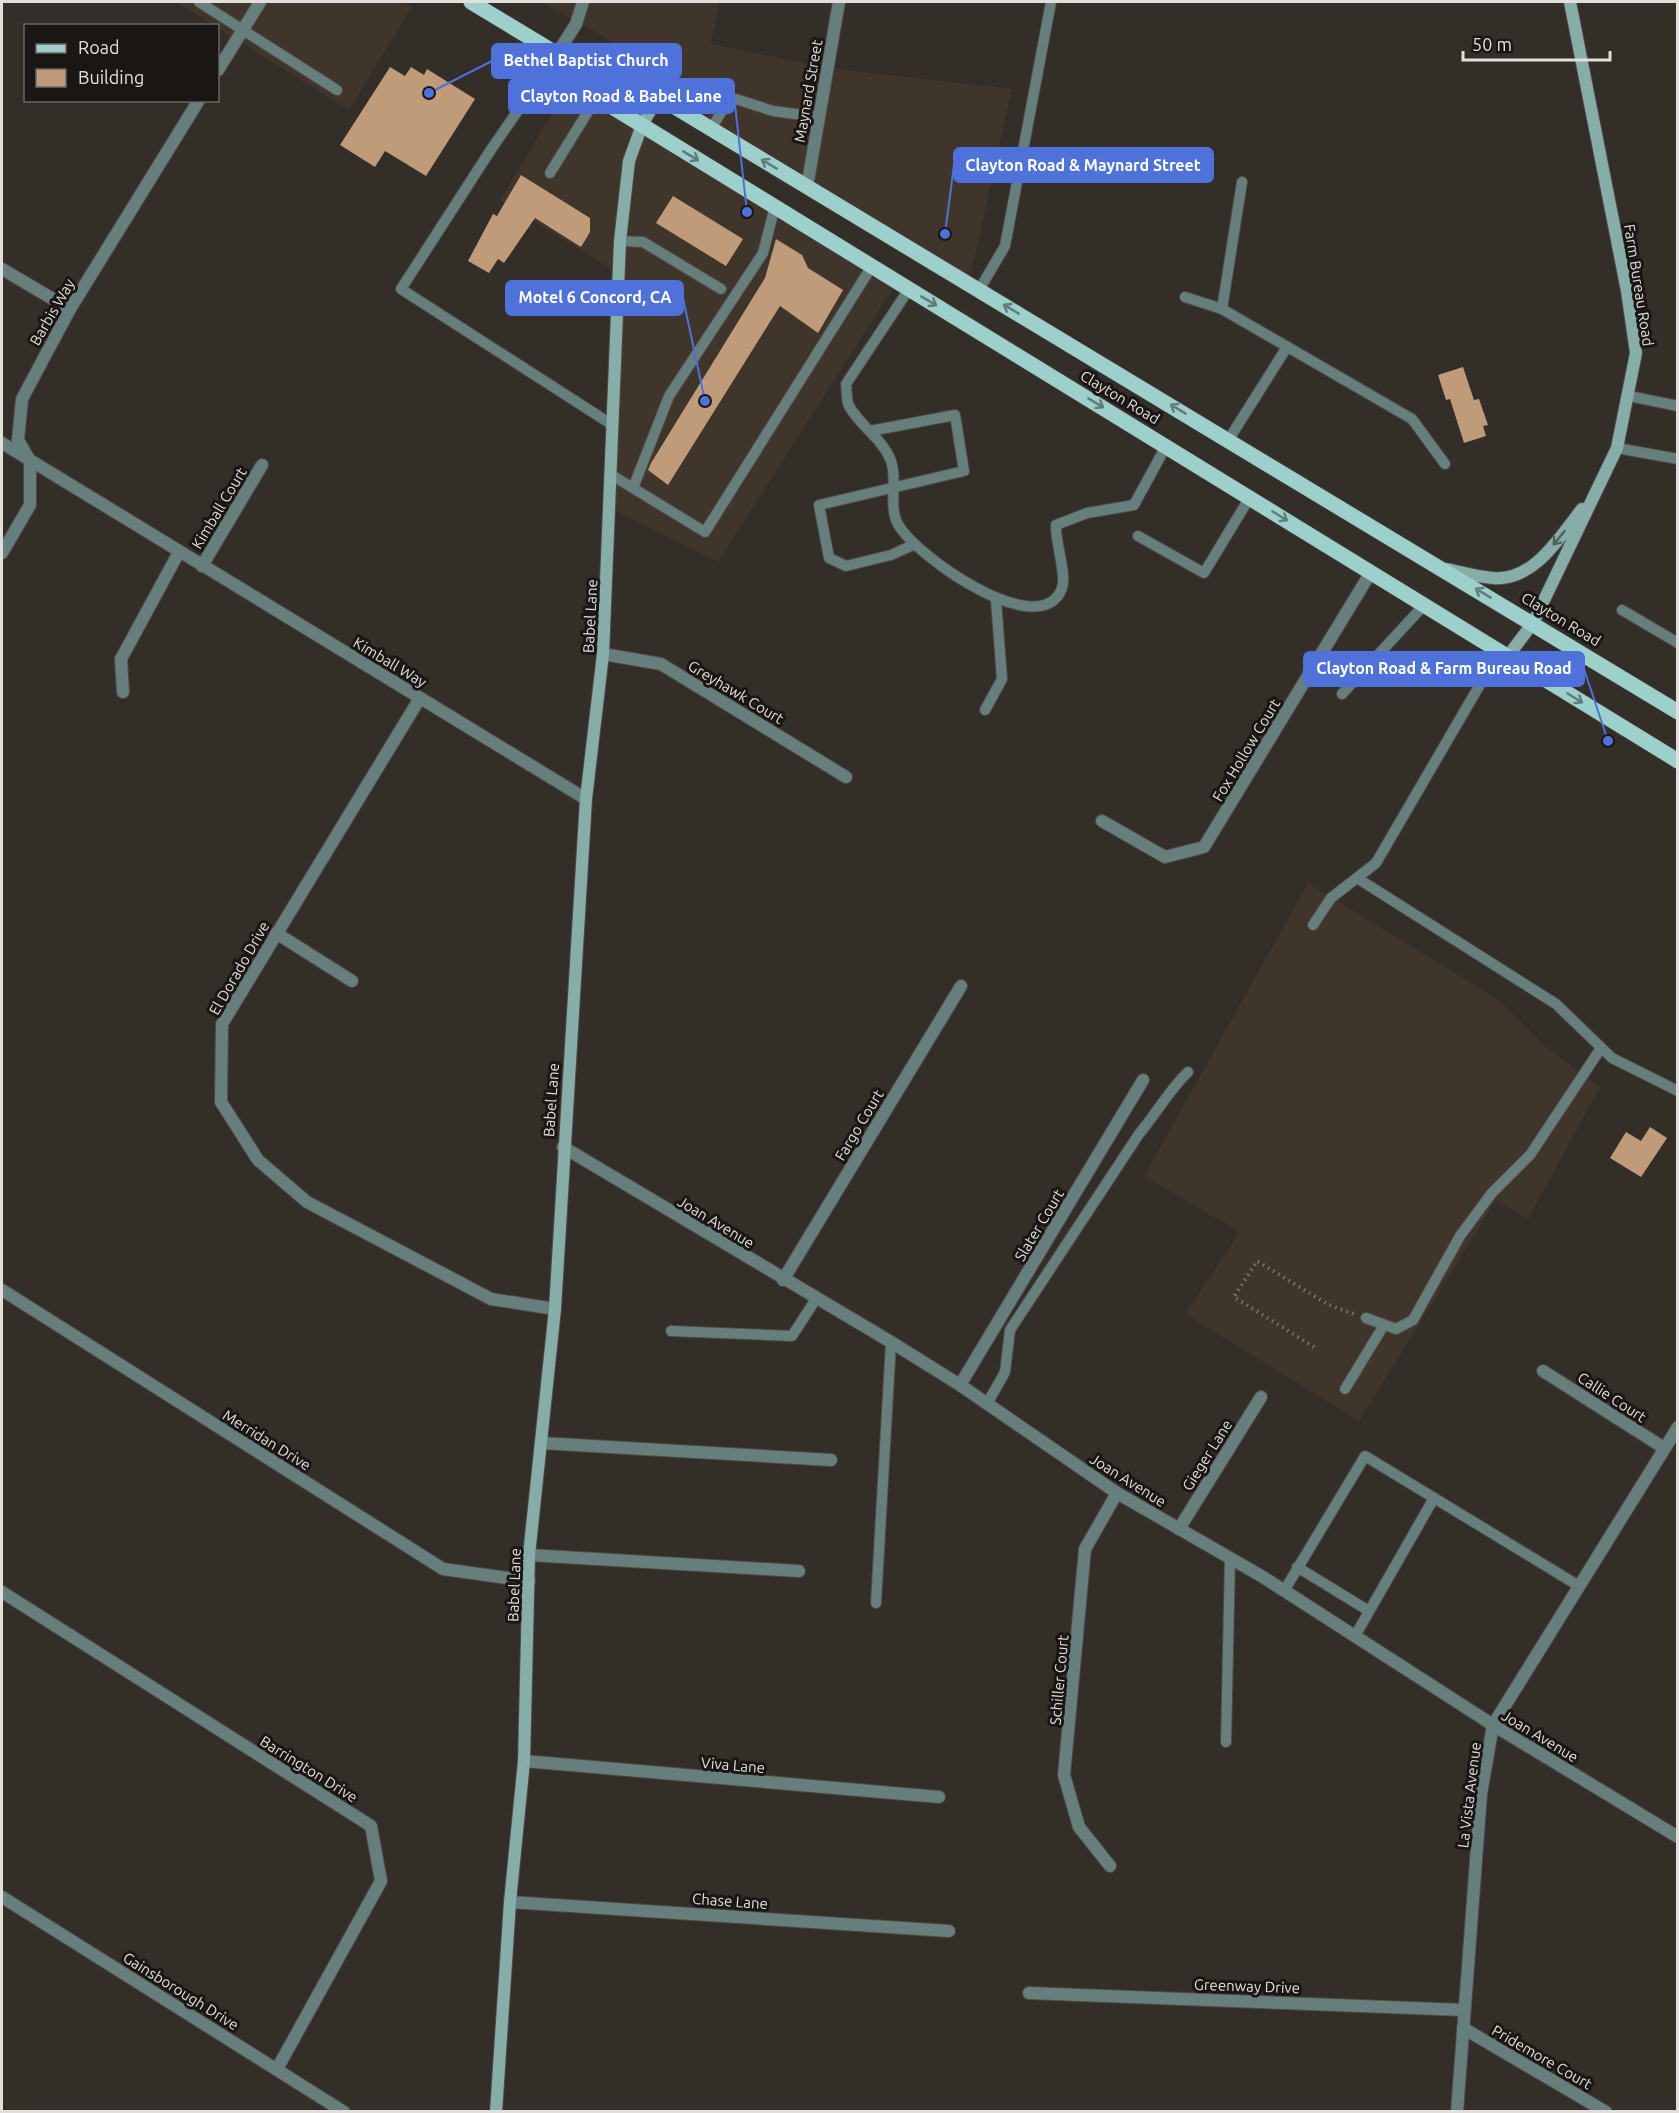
<svg xmlns="http://www.w3.org/2000/svg" width="1679" height="2113" font-family="Ubuntu,sans-serif">
<style>
.built{fill:#3f352b}
.building{fill:#bf9b79}
.lines{fill:none;stroke-linecap:round;stroke-linejoin:round}
.lane-casing{stroke:#4f4a45;stroke-width:12}
.street-casing{stroke:#4f4a45;stroke-width:14}
.secondary-casing{stroke:#4f4a45;stroke-width:14}
.primary-casing{stroke:#4f4a45;stroke-width:16}
.path{stroke:#7a7571;stroke-width:4;stroke-dasharray:1.5 4.5;stroke-linecap:butt}
.lane{stroke:#677f7c;stroke-width:10}
.street{stroke:#677f7c;stroke-width:12}
.secondary{stroke:#86ada8;stroke-width:12}
.primary{stroke:#9dd0ca;stroke-width:15}
.oneway{stroke:#627c78}
.oneway2{stroke:#50625e}
.labels{text-anchor:middle;dominant-baseline:central;stroke-width:6;stroke-linejoin:round;paint-order:stroke}
.street-label{font-size:15px;fill:#e2dedb;stroke:#191614}
.leader{fill:none;stroke:#4e72d9;stroke-width:2}
.callout-dot{fill:#4e72d9;stroke:#191614;stroke-width:2}
.callout{fill:#4e72d9;stroke:#4e72d9;stroke-width:2}
.callout-label{font-size:16px;text-anchor:middle;font-weight:bold;fill:#fff}
</style>
<rect width="100%" height="100%" fill="#332e28"/>
<!-- built -->
<g class="built">
<polygon points="176,2 402,2 412,7 349,110"/>
<polygon points="541,2 719,2 711,44 828,68 1012,89 969,284 658,97 608,39"/>
<polygon points="571,82 897,282 718,562 611,509 618,273 500,200"/>
<polygon points="1308,883 1496,998 1546,1047 1600,1087 1528,1219 1496,1200 1359,1421 1185,1314 1240,1232 1144,1176"/>
</g>
<!-- building -->
<g class="building">
<polygon points="390,67 405,76 411,67 424,75 427,69 475,99 426,176 385,151 375,167 340,145"/>
<polygon points="521,175 590,218 590,232 581,247 535,218 504,263 498,259 489,273 468,261 493,214 497,216"/>
<polygon points="673,196 743,239 726,266 656,223"/>
<polygon points="776,239 802,255 808,268 843,290 818,333 780,306 668,485 648,470 651,463 765,278"/>
<polygon points="1463,367 1474,400 1479,399 1488,425 1483,426 1486,436 1464,443 1450,399 1446,400 1438,375"/>
<polygon points="1650,1127 1667,1138 1641,1177 1610,1158 1626,1132 1641,1141"/>
</g>
<g class="lines">
<defs>
<g id="lane">
<polyline points="199,2 337,90"/>
<polyline points="557,54 492,148 401,289 611,424"/>
<polyline points="711,129 725,106 736,99 773,111 818,117"/>
<polyline points="550,173 597,97"/>
<polyline points="620,241 643,242 721,289"/>
<path d="M909 289 846 384C847 390 846 400 849 406 860 426 883 439 891 461 898 480 888 507 898 524 914 555 1041 645 1062 588 1067 575 1055 542 1056 525L1087 513 1134 505 1166 446"/>
<polyline points="979,290 1005,246 1051,2"/>
<polyline points="1185,297 1222,309 1412,419 1445,464"/>
<polyline points="1222,309 1242,182"/>
<polyline points="1629,396 1678,406"/>
<polyline points="870,431 955,415 964,471 819,505 829,558 846,566 891,555 913,545"/>
<polyline points="1229,439 1287,347"/>
<polyline points="1617,448 1678,459"/>
<polyline points="610,474 705,532 872,266"/>
<polyline points="633,488 669,396 763,253 775,206"/>
<polyline points="1138,536 1204,573 1250,497"/>
<polyline points="1622,610 1678,643"/>
<polyline points="1342,694 1425,604"/>
<polyline points="985,710 1002,679 996,600"/>
<polyline points="1357,878 1556,1004 1612,1058 1678,1091"/>
<polyline points="1313,925 1331,898 1376,863 1485,676 1508,656"/>
<polyline points="1366,1318 1396,1329 1413,1320 1460,1236 1491,1194 1530,1155 1601,1048"/>
<polyline points="671,1331 792,1336 816,1299"/>
<polyline points="1345,1389 1384,1325"/>
<path d="M987 1404 1005 1372 1010 1330 1139 1134C1157 1113 1168 1091 1188 1072"/>
<polyline points="1297,1567 1369,1611"/>
<polyline points="1284,1591 1365,1456 1579,1586"/>
<polyline points="876,1603 891,1342"/>
<polyline points="1355,1636 1434,1498"/>
<polyline points="1226,1742 1230,1558"/>
</g>
<g id="street">
<polyline points="557,54 576,24 583,2"/>
<polyline points="218,70 260,2"/>
<polyline points="807,187 839,2"/>
<polyline points="2,269 70,309"/>
<polyline points="2,443 586,799"/>
<polyline points="2,553 30,505 30,461 18,440 22,399 70,309 199,100"/>
<polyline points="202,566 262,465"/>
<polyline points="603,654 661,664 846,777"/>
<polyline points="123,692 121,659 179,552"/>
<polyline points="420,698 222,1024 221,1102 258,1160 307,1202 491,1299 555,1309"/>
<polyline points="1102,821 1165,857 1204,847 1371,572"/>
<polyline points="276,933 352,981"/>
<polyline points="563,1147 891,1342 960,1385 1117,1493 1263,1577 1493,1725 1678,1837"/>
<polyline points="783,1280 961,986"/>
<polyline points="2,1290 443,1569 529,1581"/>
<polyline points="1543,1371 1664,1448"/>
<polyline points="960,1385 1143,1080"/>
<polyline points="541,1443 831,1460"/>
<polyline points="1179,1529 1261,1397"/>
<polyline points="529,1555 799,1571"/>
<polyline points="2,1592 371,1826 381,1881 277,2069"/>
<polyline points="524,1761 939,1797"/>
<polyline points="1110,1866 1079,1827 1064,1775 1085,1549 1117,1493"/>
<polyline points="2,1897 344,2112"/>
<polyline points="510,1902 949,1931"/>
<polyline points="1029,1993 1464,2010"/>
<polyline points="1463,2028 1606,2112"/>
<polyline points="1457,2112 1481,1794 1493,1725 1678,1427"/>
</g>
<g id="secondary">
<path d="M1446 569C1461 572 1477 577 1493 578 1533 582 1560 537 1582 509"/>
<polyline points="1508,656 1533,623 1617,448 1636,353 1627,291 1570,2"/>
<polyline points="496,2112 510,1902 524,1761 529,1555 555,1309 586,799 603,654 620,241 629,161 642,125 658,97"/>
</g>
<g id="primary">
<polyline points="471,2 557,54 582,51 1678,712"/>
<polyline points="557,54 565,78 1678,761"/>
</g>
</defs>
<!-- lane casing -->
<use href="#lane" class="lane-casing"/>
<!-- street casing -->
<use href="#street" class="street-casing"/>
<!-- secondary casing -->
<use href="#secondary" class="secondary-casing"/>
<!-- primary casing -->
<use href="#primary" class="primary-casing"/>
<!-- path -->
<polyline class="path" points="1314,1347 1234,1297 1257,1261 1329,1305 1354,1314"/>
<!-- lane -->
<use href="#lane" class="lane"/>
<!-- street -->
<use href="#street" class="street"/>
<!-- secondary -->
<use href="#secondary" class="secondary"/>
<!-- primary -->
<use href="#primary" class="primary"/>
</g>
<!-- one-way arrows -->
<defs><path id="oneway-shaft" d="M-6 0H5M1.5-3L5.5 0L1.5 3" fill="none" stroke-width="1.6" stroke-linecap="round" stroke-linejoin="round" transform="scale(1.5)"/></defs>
<g class="oneway">
<use href="#oneway-shaft" transform="translate(691 156) rotate(31)"/>
<use href="#oneway-shaft" transform="translate(769 164) rotate(-149)"/>
<use href="#oneway-shaft" transform="translate(929 301) rotate(31)"/>
<use href="#oneway-shaft" transform="translate(1011 309) rotate(-149)"/>
<use href="#oneway-shaft" transform="translate(1096 403) rotate(31)"/>
<use href="#oneway-shaft" transform="translate(1178 409) rotate(-149)"/>
<use href="#oneway-shaft" transform="translate(1280 516) rotate(32)"/>
<use href="#oneway-shaft" transform="translate(1483 593) rotate(-149)"/>
<use href="#oneway-shaft" transform="translate(1575 698) rotate(32)"/>
</g>
<use class="oneway2" href="#oneway-shaft" transform="translate(1559 538) rotate(129)"/>
<g class="labels">
<!-- street labels -->
<g class="street-label">
<text transform="translate(808 91) rotate(-80)">Maynard Street</text>
<text transform="translate(1639 285) rotate(81)">Farm Bureau Road</text>
<text transform="translate(52 312) rotate(-60)">Barbis Way</text>
<text transform="translate(1120 397) rotate(31)">Clayton Road</text>
<text transform="translate(219 508) rotate(-59)">Kimball Court</text>
<text transform="translate(590 616) rotate(-87)">Babel Lane</text>
<text transform="translate(1561 619) rotate(31)">Clayton Road</text>
<text transform="translate(390 662) rotate(31)">Kimball Way</text>
<text transform="translate(736 692) rotate(31)">Greyhawk Court</text>
<text transform="translate(1246 750) rotate(-59)">Fox Hollow Court</text>
<text transform="translate(239 968) rotate(-60)">El Dorado Drive</text>
<text transform="translate(551 1100) rotate(-86)">Babel Lane</text>
<text transform="translate(859 1125) rotate(-59)">Fargo Court</text>
<text transform="translate(716 1222) rotate(31)">Joan Avenue</text>
<text transform="translate(1039 1225) rotate(-59)">Slater Court</text>
<text transform="translate(1612 1397) rotate(33)">Callie Court</text>
<text transform="translate(267 1440) rotate(32)">Merridan Drive</text>
<text transform="translate(1207 1455) rotate(-58)">Gieger Lane</text>
<text transform="translate(1128 1480) rotate(32)">Joan Avenue</text>
<text transform="translate(514 1585) rotate(-88)">Babel Lane</text>
<text transform="translate(1059 1680) rotate(-85)">Schiller Court</text>
<text transform="translate(1540 1736) rotate(31)">Joan Avenue</text>
<text transform="translate(733 1765) rotate(5)">Viva Lane</text>
<text transform="translate(309 1769) rotate(32)">Barrington Drive</text>
<text transform="translate(1469 1795) rotate(-83)">La Vista Avenue</text>
<text transform="translate(730 1901) rotate(4)">Chase Lane</text>
<text transform="translate(1247 1986) rotate(2)">Greenway Drive</text>
<text transform="translate(181 1991) rotate(32)">Gainsborough Drive</text>
<text transform="translate(1542 2057) rotate(30)">Pridemore Court</text>
</g>
</g>
<!-- callouts -->
<path class="leader" d="M429 93L492 61M747 212L734 96M945 234L954 165M705 401L683 298M1608 741L1584 669"/>
<g class="callout-dot">
<circle cx="429" cy="93" r="6"/>
<circle cx="747" cy="212" r="6"/>
<circle cx="945" cy="234" r="6"/>
<circle cx="705" cy="401" r="6"/>
<circle cx="1608" cy="741" r="6"/>
</g>
<g class="callout">
<rect x="492" y="44" width="189" height="34" rx="6"/>
<rect x="509" y="79" width="225" height="34" rx="6"/>
<rect x="954" y="148" width="259" height="34" rx="6"/>
<rect x="506" y="281" width="177" height="34" rx="6"/>
<rect x="1304" y="652" width="280" height="34" rx="6"/>
</g>
<g class="callout-label">
<text x="586" y="66">Bethel Baptist Church</text>
<text x="621" y="102">Clayton Road &amp; Babel Lane</text>
<text x="1083" y="171">Clayton Road &amp; Maynard Street</text>
<text x="595" y="303">Motel 6 Concord, CA</text>
<text x="1444" y="674">Clayton Road &amp; Farm Bureau Road</text>
</g>
<!-- border -->
<rect width="1679" height="2113" fill="none" stroke="#e2dedb" stroke-width="6"/>
<!-- legend -->
<rect x="24" y="24" width="195" height="78" fill="#191614" stroke="#696664" stroke-width="1.5"/>
<rect x="36" y="44" width="30" height="9" fill="#9dd0ca" stroke="#696664" stroke-width="1.5"/>
<text x="78" y="54" font-size="18" fill="#e2dedb">Road</text>
<rect x="36" y="69" width="30" height="18" fill="#bf9b79" stroke="#696664" stroke-width="1.5"/>
<text x="78" y="84" font-size="18" fill="#e2dedb">Building</text>
<!-- scale -->
<path d="M1463 51v9h147v-9" fill="none" stroke="#e2dedb" stroke-width="3"/>
<text x="1472" y="51" font-size="18" fill="#e2dedb" stroke="#191614" stroke-width="4.5" paint-order="stroke">50 m</text>
</svg>
